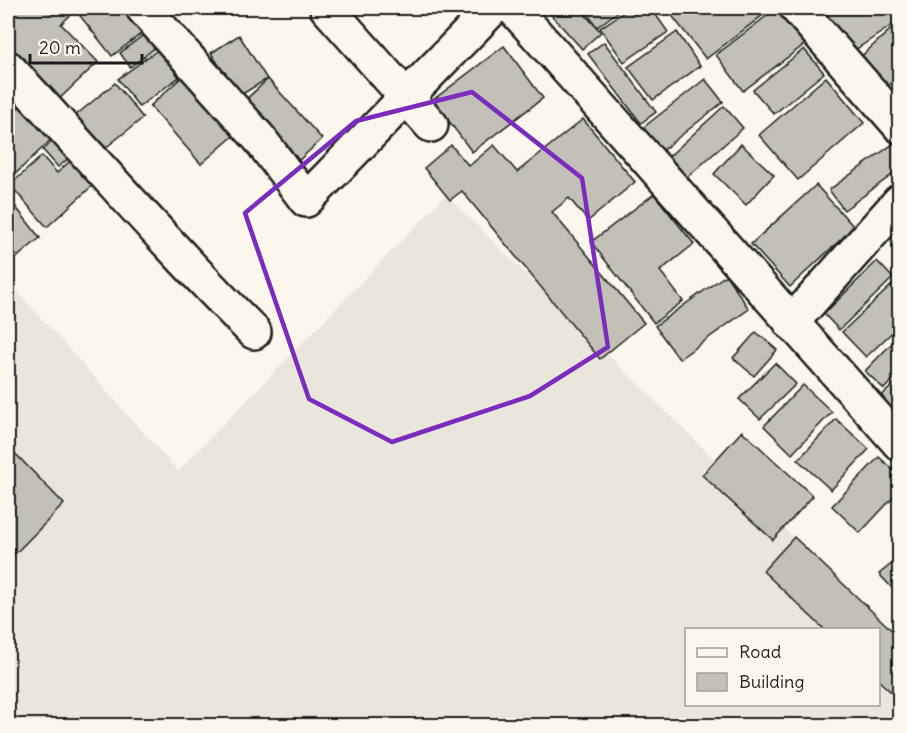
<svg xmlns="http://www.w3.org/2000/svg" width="907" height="733" font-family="Delius,sans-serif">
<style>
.built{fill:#eae6dc;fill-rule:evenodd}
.building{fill:#c3c0b8;stroke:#1c1c1c;stroke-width:1.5}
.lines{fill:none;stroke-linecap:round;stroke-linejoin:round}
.minor-casing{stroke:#1c1c1c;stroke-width:38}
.minor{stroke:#fbf7ec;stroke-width:33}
.marked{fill:none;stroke:#7b2cbf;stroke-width:4.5;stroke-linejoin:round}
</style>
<rect width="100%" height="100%" fill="#fbf7ec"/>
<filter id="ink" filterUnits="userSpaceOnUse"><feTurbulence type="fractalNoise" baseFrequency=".0167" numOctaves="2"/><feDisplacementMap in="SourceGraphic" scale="12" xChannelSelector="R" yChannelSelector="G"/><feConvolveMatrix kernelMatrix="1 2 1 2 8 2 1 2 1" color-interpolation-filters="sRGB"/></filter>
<g filter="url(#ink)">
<!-- built -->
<path class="built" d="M446 195 899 641V725H8V281L178 471ZM686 630H878V704H686Z"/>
<!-- building -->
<g class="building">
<polygon points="8,8 78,8 61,24 98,62 55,103 8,53"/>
<polygon points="83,8 122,8 142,33 112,56 77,12"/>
<polygon points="545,8 579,8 601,32 582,49"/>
<polygon points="583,8 623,8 597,27"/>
<polygon points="630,8 651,8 668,32 624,62 600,28"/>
<polygon points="666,8 772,8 706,59"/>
<polygon points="777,8 805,44 743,91 716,55"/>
<polygon points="836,8 897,8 900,20 849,54 824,16"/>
<polygon points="900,21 900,76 883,90 856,61"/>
<polygon points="677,32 700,66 653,100 628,67"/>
<polygon points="146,33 156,47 130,67 120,53"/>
<polygon points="239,35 267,79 239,96 211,53"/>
<polygon points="604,42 656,112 641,123 588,54"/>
<polygon points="504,46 543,98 472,152 433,100"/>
<polygon points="159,49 179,77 139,107 118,79"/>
<polygon points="804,49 824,73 774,114 753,90"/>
<polygon points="185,74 237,133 201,164 150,106"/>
<polygon points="826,77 864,123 798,180 759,135"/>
<polygon points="268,79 322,139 296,163 242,103"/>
<polygon points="705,79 723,102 659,153 640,130"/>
<polygon points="115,83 143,118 104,149 76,115"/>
<polygon points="28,98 59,132 8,181 8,118"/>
<polygon points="724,106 743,128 684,180 665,160"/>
<polygon points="583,119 635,182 588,221 569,198 552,212 644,323 600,359 462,191 450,200 424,168 451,145 469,166 494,145 517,172"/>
<polygon points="900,139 900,169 844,210 829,190"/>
<polygon points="53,141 68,159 58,167 43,150"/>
<polygon points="741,144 774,175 746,205 714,174"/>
<polygon points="42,156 57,173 70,161 92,186 47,227 10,185"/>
<polygon points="816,185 854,227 790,287 751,244"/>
<polygon points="654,194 694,244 660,271 683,301 654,323 591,242"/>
<polygon points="8,197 40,238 8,265"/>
<polygon points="877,261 893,278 839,330 824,314"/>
<polygon points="726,275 749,309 679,359 655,326"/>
<polygon points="895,282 900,287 900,325 866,357 842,332"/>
<polygon points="756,332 777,350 754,376 733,358"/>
<polygon points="900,335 900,373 884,389 865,371"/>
<polygon points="775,363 796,384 760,419 739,399"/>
<polygon points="900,379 900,413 897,416 880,397"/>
<polygon points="803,385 832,412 792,454 764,426"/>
<polygon points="836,419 869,449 831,490 798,460"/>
<polygon points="742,431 813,496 773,540 702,475"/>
<polygon points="8,446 64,504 8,561"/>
<polygon points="879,457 900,476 900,490 860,533 832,506"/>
<polygon points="794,537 900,638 900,700 878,680 878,630 825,630 763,571"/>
<polygon points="900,557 900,587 895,591 879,574"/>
</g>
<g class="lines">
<defs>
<g id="minor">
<polyline points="143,8 259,138 306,200 493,8"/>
<polyline points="327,8 431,125"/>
<polyline points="513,8 900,444"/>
<polyline points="797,8 900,126"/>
<path d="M8 68C90 155 168 247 254 332"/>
<polyline points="791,323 900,201"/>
</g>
</defs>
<!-- minor casing -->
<use href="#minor" class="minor-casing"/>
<!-- minor -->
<use href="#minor" class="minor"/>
</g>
</g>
<!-- marked area -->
<path class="marked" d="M472 92 582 178 608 347 530 396 392 442 309 399 245 213 356 121Z"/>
<!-- margin -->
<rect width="907" height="733" fill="none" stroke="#fbf7ec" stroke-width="30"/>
<rect x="15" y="15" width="877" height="703" fill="none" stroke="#1c1c1c" stroke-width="2" filter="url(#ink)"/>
<!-- legend -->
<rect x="685" y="628" width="195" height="78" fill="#fbf7ec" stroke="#a29f99" stroke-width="1.5"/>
<rect x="697" y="648" width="30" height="9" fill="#fbf7ec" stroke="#a29f99" stroke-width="1.5"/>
<text x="739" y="658" font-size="18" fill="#1c1c1c">Road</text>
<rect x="697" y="673" width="30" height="18" fill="#c3c0b8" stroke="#a29f99" stroke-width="1.5"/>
<text x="739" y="688" font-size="18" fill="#1c1c1c">Building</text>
<!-- scale -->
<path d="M30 54v9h112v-9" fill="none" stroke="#1c1c1c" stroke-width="3"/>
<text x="39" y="54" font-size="18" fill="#1c1c1c" stroke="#fbf7ec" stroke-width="4.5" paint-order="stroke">20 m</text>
</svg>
